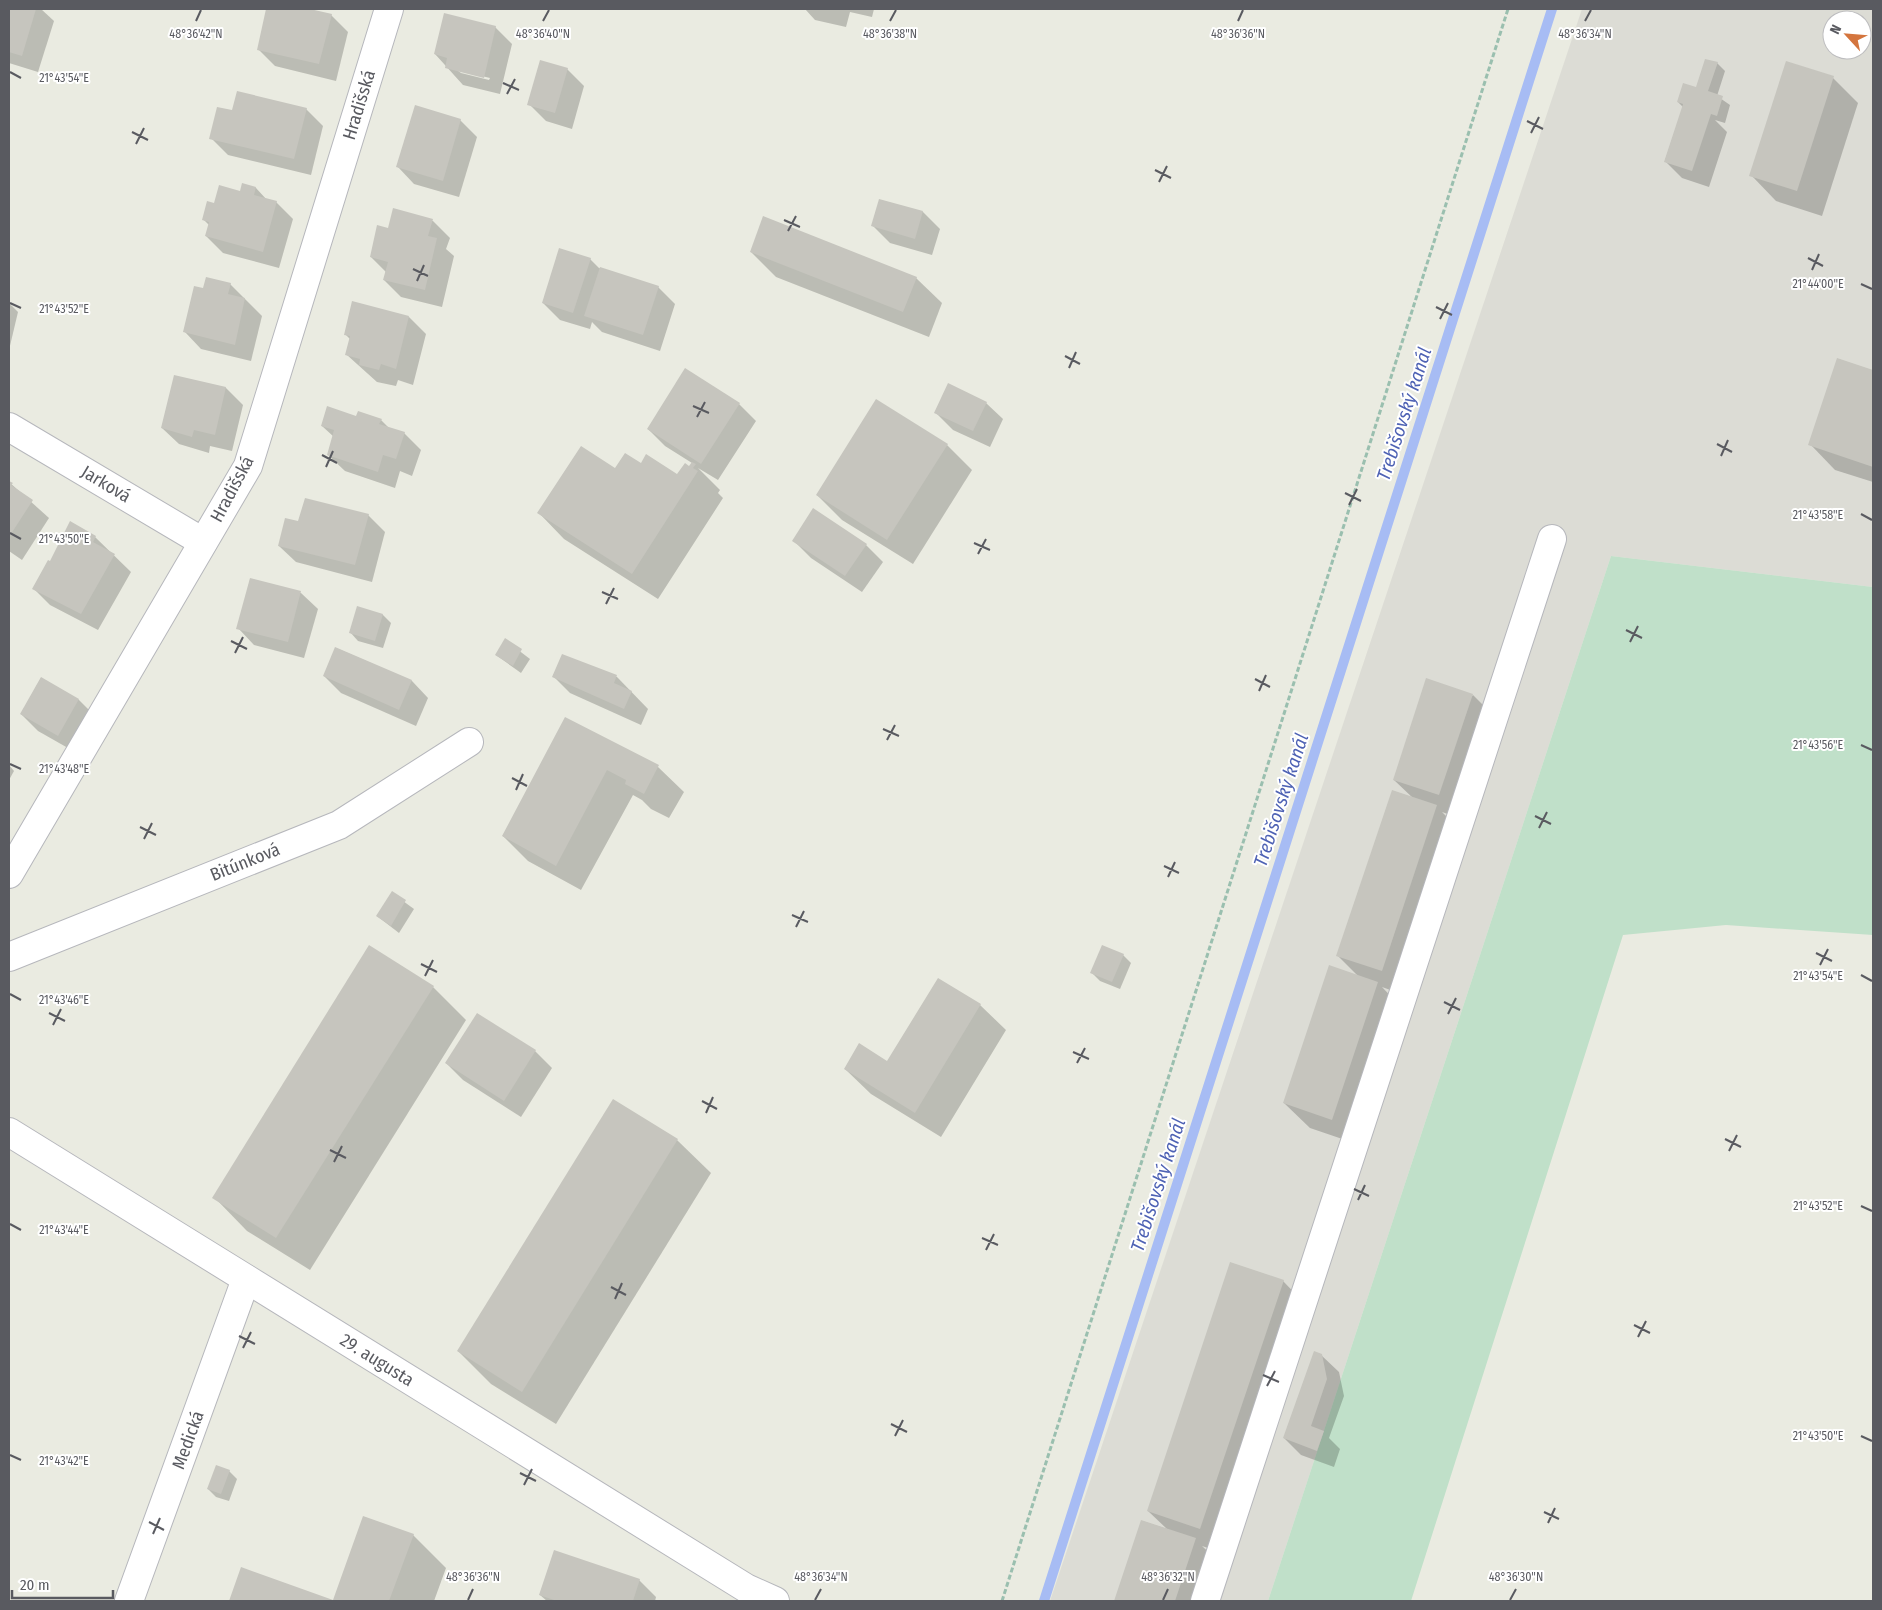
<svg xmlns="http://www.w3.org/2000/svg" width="1882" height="1610" font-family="'Fira Sans Condensed',sans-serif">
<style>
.industrial{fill:#dcdcd5;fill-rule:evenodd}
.green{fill:#c0e0c9}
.shadow{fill:#0003;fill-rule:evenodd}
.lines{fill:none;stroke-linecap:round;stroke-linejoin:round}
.stream{stroke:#a7bcf4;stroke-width:10}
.building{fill:#c6c5be}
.minor-casing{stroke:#b6b7bc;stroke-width:30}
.path{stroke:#9abfaf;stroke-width:3;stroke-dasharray:5 2.5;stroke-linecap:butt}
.minor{stroke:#fff;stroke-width:28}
.ticks{fill:none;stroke:#595a60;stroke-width:2}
.labels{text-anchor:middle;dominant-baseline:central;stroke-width:4;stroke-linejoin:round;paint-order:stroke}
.street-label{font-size:18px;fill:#595a60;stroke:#fff}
.water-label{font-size:19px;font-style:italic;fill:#4e62b4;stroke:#fff}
.ticks-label{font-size:12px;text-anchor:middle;fill:#595a60;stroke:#fff;stroke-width:4;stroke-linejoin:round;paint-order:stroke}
</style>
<rect width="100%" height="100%" fill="#eaebe1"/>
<!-- industrial -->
<path class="industrial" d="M1582 9H1873V587L1611 556 1268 1601H1050ZM1832 20H1862V50H1832Z"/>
<!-- green -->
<polygon class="green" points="1611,556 1873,587 1873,935 1726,925 1623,935 1411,1601 1268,1601"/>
<!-- shadow -->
<g class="shadow">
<polygon points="9,9 41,9 54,21 38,72 9,63"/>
<polygon points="268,9 305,9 331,15 348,32 336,81 275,66 258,49"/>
<polygon points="805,9 874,9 872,17 850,12 846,27 815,20"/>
<path d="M495 27 512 44 500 94 463 85 435 54ZM457 70 490 78 489 80 461 73Z"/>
<polygon points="1717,63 1725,71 1717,96 1730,105 1725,123 1715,120 1727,132 1709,187 1682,178 1665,161 1683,107 1678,102 1697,89"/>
<polygon points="567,69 584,86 572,129 546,121 529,104"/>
<polygon points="1833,78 1858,103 1822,216 1776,201 1751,175"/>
<polygon points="306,109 323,126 311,175 228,155 211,138"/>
<polygon points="460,120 477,137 459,197 414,184 398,167"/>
<polygon points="243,185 256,188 267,200 276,202 293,219 279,268 223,253 206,236 210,226 203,219 241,193"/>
<polygon points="880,200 923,212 940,229 932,255 890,243 873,226"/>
<polygon points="394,210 433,221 450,238 446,249 454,256 442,307 401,297 384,280 386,272 371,257 389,229"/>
<polygon points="751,252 916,278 942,303 929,337 776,277"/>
<polygon points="590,259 599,268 658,287 675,304 660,351 602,332 592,322 590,329 560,320 543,303"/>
<polygon points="230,284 262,316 251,361 201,349 185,332 204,290"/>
<polygon points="9,303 18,312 9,350"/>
<polygon points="409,317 426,334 413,385 398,380 396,386 377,382 347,355 351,340 345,334"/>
<polygon points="1838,359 1873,371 1873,482 1835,470 1810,444"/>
<polygon points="175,376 226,388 243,405 232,451 210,446 209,453 179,444 162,428"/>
<polygon points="986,403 1003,419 990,447 953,430 936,413"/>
<polygon points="739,404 756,421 718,480 698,468 720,490 718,493 723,498 658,599 564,539 539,513 616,470 641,465 678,476 690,468 692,463 665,446 648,429"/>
<polygon points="357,417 381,420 389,428 404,433 421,450 412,476 400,471 395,488 345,471 328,455 334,437 322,426"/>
<polygon points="947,445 972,470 913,564 842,520 817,495"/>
<polygon points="9,482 49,518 22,560 9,551"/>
<polygon points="368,515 385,532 372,582 296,562 279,546 299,523"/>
<polygon points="71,523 95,537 131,572 98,630 50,605 33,588 50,563"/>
<polygon points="794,541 866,545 883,562 862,592 811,558"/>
<polygon points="250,580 301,593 318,609 304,658 254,645 238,628"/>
<polygon points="358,608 383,615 391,623 383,648 358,641 350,632"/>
<polygon points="505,640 530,659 521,673 496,655"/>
<polygon points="336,648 412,681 428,698 416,726 341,693 324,676"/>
<polygon points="563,656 617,677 648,709 641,725 570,693 553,676"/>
<polygon points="41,678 79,700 96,717 75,752 38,731 21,714"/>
<polygon points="1473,695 1498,720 1465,820 1442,812 1462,832 1407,996 1382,987 1402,1008 1357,1144 1310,1128 1284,1103 1358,976 1338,956 1414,799 1394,780"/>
<polygon points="566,719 658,767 684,792 669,818 651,809 642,800 633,795 581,890 528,861 503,836"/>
<polygon points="9,765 14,771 9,780"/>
<polygon points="392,893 414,909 399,933 377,916"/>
<polygon points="1123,955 1131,963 1120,989 1100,981 1092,973"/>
<polygon points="939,980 980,1005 1006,1030 941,1137 871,1094 845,1069 888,1062"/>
<polygon points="433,987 466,1020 310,1270 247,1231 214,1197"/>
<polygon points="535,1051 552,1068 521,1117 463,1080 446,1063"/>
<polygon points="614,1101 677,1140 711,1173 556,1424 491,1384 458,1351"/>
<polygon points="1283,1281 1308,1307 1226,1554 1202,1546 1221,1564 1209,1601 1115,1601 1142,1521 1167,1529 1148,1511"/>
<polygon points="1321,1355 1339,1372 1344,1396 1329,1438 1340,1449 1334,1467 1301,1455 1284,1438"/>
<polygon points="229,1471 237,1479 229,1501 216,1497 208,1489"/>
<polygon points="364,1517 413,1535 446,1568 434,1601 334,1601"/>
<polygon points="242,1569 332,1601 230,1601"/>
<polygon points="639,1580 656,1597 655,1601 547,1601 540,1595"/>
</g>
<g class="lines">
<!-- stream -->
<polyline class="stream" points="1044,1601 1552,9"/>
</g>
<!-- building -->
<g class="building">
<polygon points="9,9 36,9 22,56 9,52"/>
<polygon points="266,9 310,9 332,14 319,64 257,50"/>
<polygon points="444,13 496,26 484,78 445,68 447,58 434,54"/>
<polygon points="1705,59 1718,62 1708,91 1723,96 1717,116 1711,114 1692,171 1664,162 1683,104 1677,102 1683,83 1696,87"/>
<polygon points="540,60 568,68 555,113 527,105"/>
<polygon points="1786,61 1834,76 1797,191 1749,176"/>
<polygon points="237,91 307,108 294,159 209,139 217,107 232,110"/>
<polygon points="415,105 461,119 443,181 396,167"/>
<polygon points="242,183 256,187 254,195 277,201 263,252 205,236 209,222 202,220 207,201 214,203 219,185 240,191"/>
<polygon points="879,199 923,211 915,239 871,226"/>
<polygon points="393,208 433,219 428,236 437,238 425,290 383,280 388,262 370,257 377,225 388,228"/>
<polygon points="763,216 917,277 903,312 750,252"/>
<polygon points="559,248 591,258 573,313 542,303"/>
<polygon points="600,267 659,286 643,335 584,316"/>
<polygon points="206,277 231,283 228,294 245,298 235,345 183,332 194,286 203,288"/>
<polygon points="352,301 409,316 396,369 381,364 379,370 359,365 360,359 345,355 350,336 344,335"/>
<polygon points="1837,358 1873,370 1873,467 1808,445"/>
<polygon points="685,368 740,403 701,464 647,429"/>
<polygon points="174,375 226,387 215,435 194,430 192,437 161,428"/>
<polygon points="948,383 987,402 973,431 934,413"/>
<polygon points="876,399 948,444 887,540 816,495"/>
<polygon points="327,406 356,416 358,411 382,419 379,424 405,432 396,459 383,455 378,472 327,455 334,430 321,426"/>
<polygon points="581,446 615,468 625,453 641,463 646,454 677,474 685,463 689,466 692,462 696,464 693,468 698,471 632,574 537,513"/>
<polygon points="9,481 13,483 11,485 33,500 9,537"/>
<polygon points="305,498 369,514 355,565 278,546 285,518 298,521"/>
<polygon points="813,508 867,544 845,576 792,541"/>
<polygon points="70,521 96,536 93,542 115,554 81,614 32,589 48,560 50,561"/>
<polygon points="250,578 301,591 288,642 236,629"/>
<polygon points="357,606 383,614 375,641 349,633"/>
<polygon points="505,638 522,649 513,666 495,655"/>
<polygon points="335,647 412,680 399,710 323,676"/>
<polygon points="562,654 617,675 614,683 632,691 624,709 552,677"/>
<polygon points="41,677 79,699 58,736 20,714"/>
<polygon points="1426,678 1473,694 1439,795 1393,780"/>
<polygon points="565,717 659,765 644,794 625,784 626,780 607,770 556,866 502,836"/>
<polygon points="1392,790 1437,805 1382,971 1336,956"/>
<polygon points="392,891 406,900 391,926 376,916"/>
<polygon points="369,945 434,986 276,1238 212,1198"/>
<polygon points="1102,945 1124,954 1112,982 1090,973"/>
<polygon points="1329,965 1378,982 1332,1120 1283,1103"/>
<polygon points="938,978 981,1004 915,1113 844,1069 859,1043 887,1061"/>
<polygon points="477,1013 536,1050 504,1101 445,1063"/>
<polygon points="613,1099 678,1139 522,1392 457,1351"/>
<polygon points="1230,1262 1284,1280 1200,1529 1147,1511"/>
<polygon points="1314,1351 1322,1354 1327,1379 1311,1426 1324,1431 1317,1451 1283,1438"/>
<polygon points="216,1465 230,1470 221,1494 207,1489"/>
<polygon points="363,1516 414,1534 389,1601 229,1601 241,1567 333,1600"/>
<polygon points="1141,1520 1196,1538 1175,1601 1114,1601"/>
<polygon points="554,1550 640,1579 633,1601 557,1601 539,1595"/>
</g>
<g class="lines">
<defs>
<g id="minor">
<polyline points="9,427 203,542"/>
<polyline points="9,874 248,466 389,9"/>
<polyline points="9,957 339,825 469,742"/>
<polyline points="9,1132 746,1588 775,1601"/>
<polyline points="129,1601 246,1279"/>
<polyline points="1205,1601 1552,539"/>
</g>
</defs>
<!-- minor casing -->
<use href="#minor" class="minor-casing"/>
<!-- path -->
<polyline class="path" points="1002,1601 1508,9"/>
<!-- minor -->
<use href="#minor" class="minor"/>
</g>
<!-- ticks -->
<path class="ticks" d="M196 21 201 10M543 21 549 10M890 21 896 10M1238 21 1243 10M1585 21 1591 10M10 72 21 78M503 83 519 90M507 94 515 79M1527 121 1543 129M132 132 148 140M1531 133 1539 117M136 144 144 128M1155 170 1171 178M1159 182 1167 166M784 220 800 227M788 231 796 216M1808 258 1823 266M413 269 428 276M1812 270 1819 254M417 281 424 265M1861 284 1872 289M10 303 21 308M1436 307 1452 315M1440 319 1448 303M1065 356 1080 364M1069 368 1076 352M693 406 709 413M697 417 705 402M1717 444 1732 452M322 455 337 463M1721 456 1728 440M326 467 333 451M1345 493 1361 501M1349 505 1357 489M1861 514 1872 520M10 533 21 539M974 543 990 550M978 554 986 539M602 592 618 599M606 604 614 588M1626 630 1642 638M231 641 247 649M1630 642 1638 626M235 653 243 637M1255 679 1270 687M1259 691 1266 675M883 729 899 736M887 740 895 725M1861 745 1872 750M10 764 21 769M512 778 527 786M516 790 523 774M1535 816 1551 824M140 827 156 835M1539 828 1547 812M144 839 152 823M1164 866 1179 873M1168 877 1175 862M792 915 808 922M796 927 804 911M1816 953 1832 961M421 964 437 972M1820 965 1828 949M1861 975 1872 981M425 976 433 960M10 994 21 1000M1444 1002 1460 1010M49 1013 65 1021M1448 1014 1456 998M53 1025 61 1009M1073 1052 1089 1059M1077 1063 1085 1048M702 1101 717 1109M706 1113 713 1097M1725 1139 1741 1147M330 1150 346 1158M1729 1151 1737 1135M334 1162 342 1146M1354 1189 1369 1196M1358 1200 1365 1185M1861 1206 1872 1211M10 1224 21 1230M982 1238 998 1245M986 1250 994 1234M611 1287 626 1295M615 1299 622 1283M1634 1325 1650 1333M239 1336 255 1344M1638 1337 1646 1321M243 1348 251 1332M1263 1375 1279 1382M1267 1386 1275 1371M891 1424 907 1432M895 1436 903 1420M1861 1436 1872 1441M10 1455 21 1460M520 1473 536 1481M524 1485 532 1469M1544 1512 1559 1519M149 1522 164 1530M1548 1523 1555 1508M153 1534 160 1518M468 1600 473 1589M815 1600 821 1589M1163 1600 1168 1589M1510 1600 1516 1589"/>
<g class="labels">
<!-- street labels -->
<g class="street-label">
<text transform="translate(359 105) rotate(-73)">Hradišská</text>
<text transform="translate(106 484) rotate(31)">Jarková</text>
<text transform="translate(232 489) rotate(-62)">Hradišská</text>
<text transform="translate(245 862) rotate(-22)">Bitúnková</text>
<text transform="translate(377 1360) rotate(32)">29. augusta</text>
<text transform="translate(188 1440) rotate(-70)">Medická</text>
</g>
<!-- water labels -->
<g class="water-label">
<text transform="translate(1404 414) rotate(-72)">Trebišovský kanál</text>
<text transform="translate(1281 800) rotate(-72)">Trebišovský kanál</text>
<text transform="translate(1158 1185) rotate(-72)">Trebišovský kanál</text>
</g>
</g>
<g class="ticks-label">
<text x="196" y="38">48°36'42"N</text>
<text x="543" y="38">48°36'40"N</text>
<text x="890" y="38">48°36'38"N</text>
<text x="1238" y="38">48°36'36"N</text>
<text x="1585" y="38">48°36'34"N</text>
<text x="64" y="82">21°43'54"E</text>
<text x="1818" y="288">21°44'00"E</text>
<text x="64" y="313">21°43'52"E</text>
<text x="1818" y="519">21°43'58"E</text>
<text x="64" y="543">21°43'50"E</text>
<text x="1818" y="749">21°43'56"E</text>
<text x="64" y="773">21°43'48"E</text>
<text x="1818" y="980">21°43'54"E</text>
<text x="64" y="1004">21°43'46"E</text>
<text x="1818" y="1210">21°43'52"E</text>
<text x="64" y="1234">21°43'44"E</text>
<text x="1818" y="1440">21°43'50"E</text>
<text x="64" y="1465">21°43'42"E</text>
<text x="473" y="1581">48°36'36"N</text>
<text x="821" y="1581">48°36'34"N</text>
<text x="1168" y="1581">48°36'32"N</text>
<text x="1516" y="1581">48°36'30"N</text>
</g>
<!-- border -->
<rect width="1882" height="1610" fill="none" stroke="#595a60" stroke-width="20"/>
<!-- north arrow -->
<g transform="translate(1847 35) rotate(296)"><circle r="24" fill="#ffffff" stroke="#bdbdbf"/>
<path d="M0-4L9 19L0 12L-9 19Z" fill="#d4753e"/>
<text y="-8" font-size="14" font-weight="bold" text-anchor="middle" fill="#595a60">N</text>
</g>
<!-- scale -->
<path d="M12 1590v8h101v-8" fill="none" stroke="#595a60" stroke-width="2.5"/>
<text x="20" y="1590" font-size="15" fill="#595a60" stroke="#ffffff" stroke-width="4" paint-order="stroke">20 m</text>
</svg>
